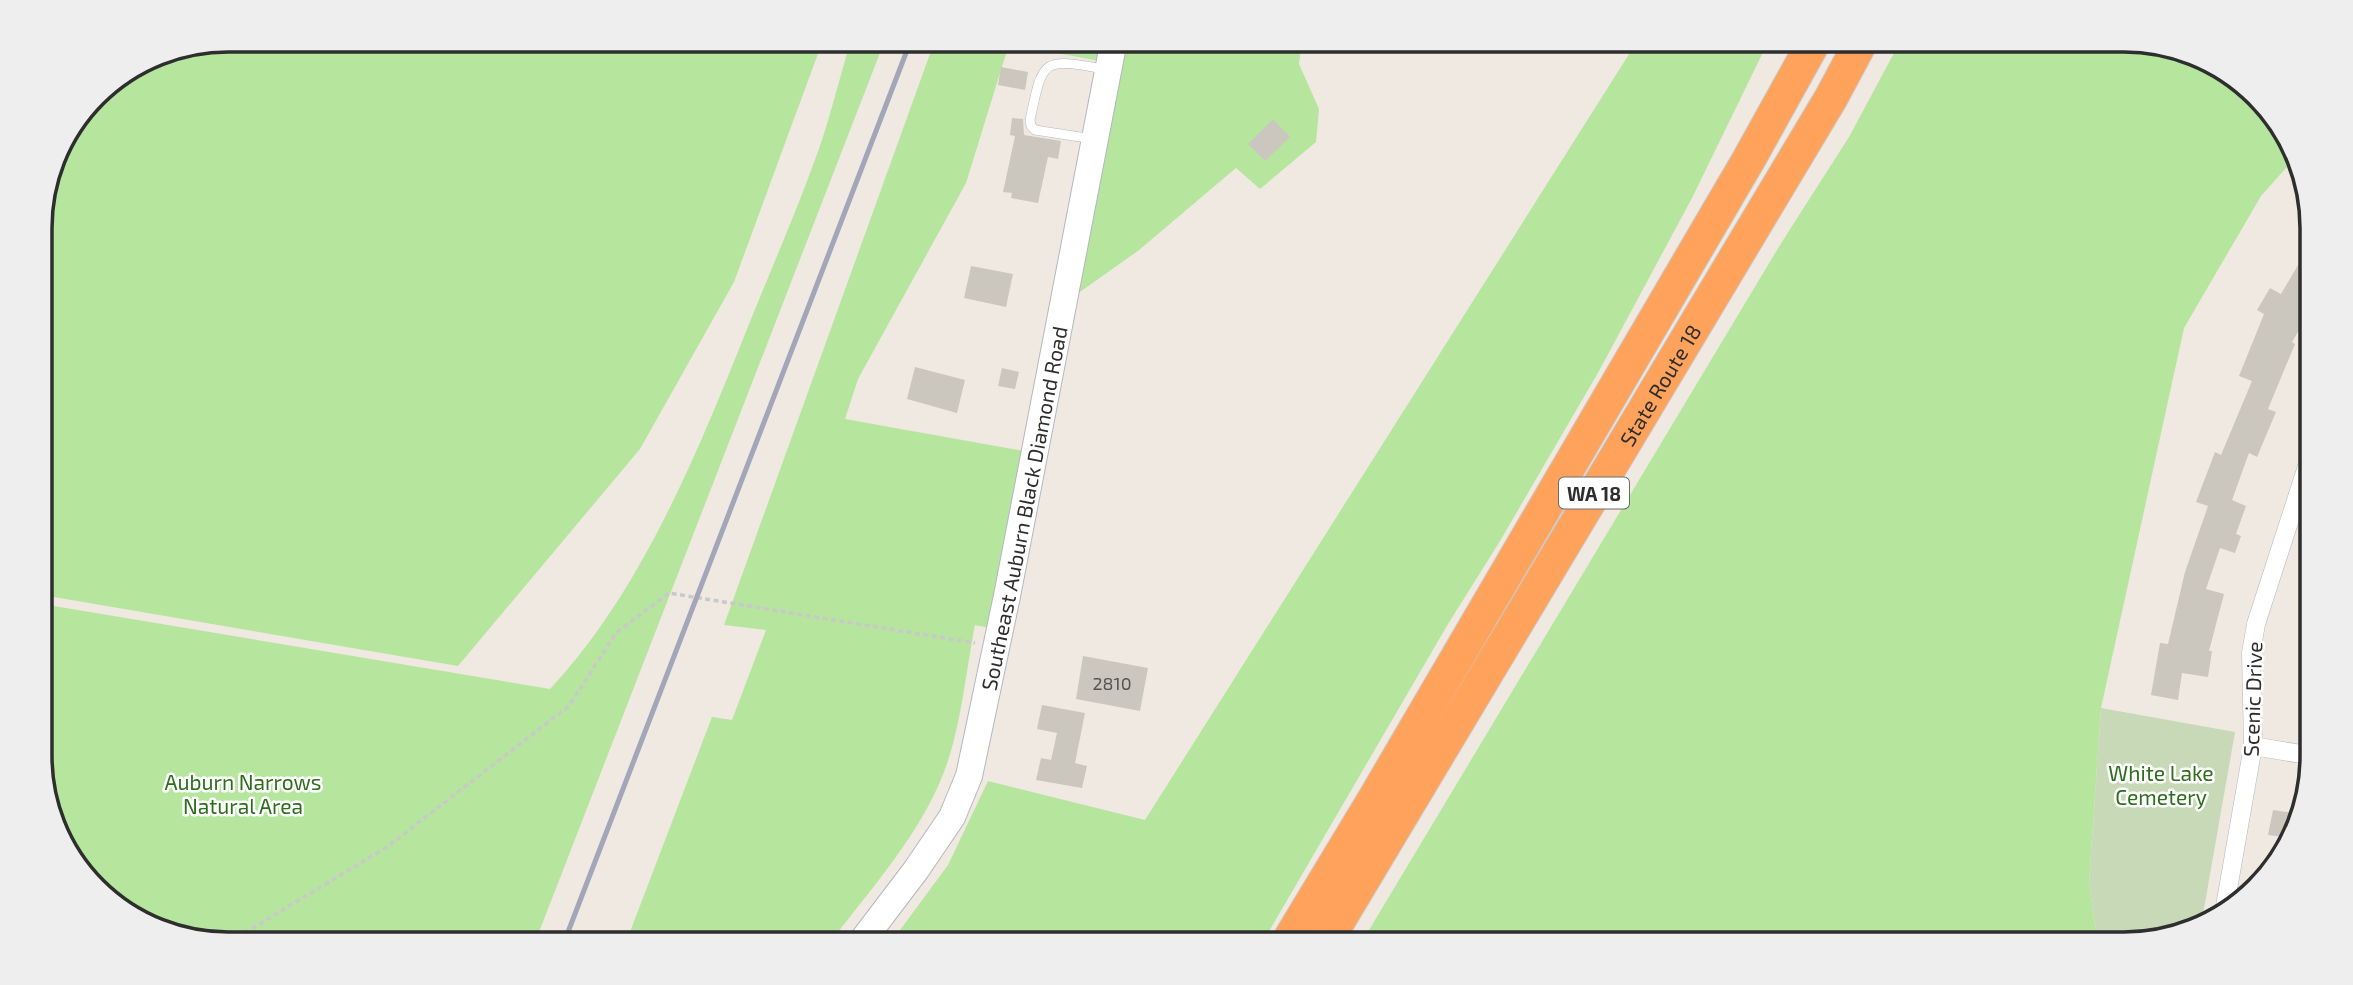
<svg xmlns="http://www.w3.org/2000/svg" width="2353" height="985" font-family="'Exo 2',sans-serif">
<style>
.green{fill:#b6e59e}
.cemetery{fill:#c8d9b8}
.building{fill:#cbc7bf}
.lines{fill:none;stroke-linecap:round;stroke-linejoin:round}
.service-casing{stroke:#b4b7c1;stroke-width:10}
.minor-casing{stroke:#b4b7c1;stroke-width:19}
.secondary-casing{stroke:#b4b7c1;stroke-width:28}
.motorway-casing{stroke:#c9c9c9;stroke-width:35}
.path{stroke:#c9c9c9;stroke-width:3.5;stroke-dasharray:5 3.5;stroke-linecap:butt}
.service{stroke:#fff;stroke-width:9}
.minor{stroke:#fff;stroke-width:18}
.secondary{stroke:#fff;stroke-width:26}
.motorway{stroke:#ffa35c;stroke-width:33}
.rail{stroke:#a3a6b8;stroke-width:5}
.labels{text-anchor:middle;dominant-baseline:central;stroke-width:5;stroke-linejoin:round;paint-order:stroke}
.number-label{font-size:18px;fill:#555452}
.shield{fill:#fff;stroke:#6d6d6d;stroke-width:2}
.shield-label{font-size:19px;font-weight:bold;fill:#2e2e2e}
.street-label{font-size:21px;fill:#2e2e2e;stroke:#fff}
.park-label{font-size:21px;fill:#2c6e1b;stroke:#fff}
.rim{fill:none;stroke:#2e2e2e;stroke-width:3.5}
</style>
<rect width="100%" height="100%" fill="#efe9e1"/>
<!-- green -->
<g class="green">
<polygon points="229,40 823,40 734,282 640,449 458,666 42,595 41,216 59,146 89,107 109,97 180,50"/>
<path d="M851 40H885L534 945H229L157 931 79 871 42 781V604L550 689C641 592 698 452 747 329 770 272 795 215 816 157 830 119 839 79 851 40Z"/>
<path d="M935 40H1114L1110 63 1009 44 966 183 858 379 845 419 1035 453 1000 630 975 625C966 671 961 728 944 772 920 835 869 891 828 945H625L712 717 732 720 766 630 724 625Z"/>
<polygon points="1122,40 1302,40 1299,64 1319,109 1316,142 1260,189 1236,168 1139,250 1063,304"/>
<polygon points="1638,40 1769,40 1692,198 1599,371 1500,541 1448,624 1261,945 889,945 948,865 988,781 1145,820"/>
<polygon points="1901,40 2125,40 2196,54 2274,114 2293,160 2261,196 2184,328 2101,708 2089,883 2098,944 1360,945 1780,245 1849,137"/>
</g>
<!-- cemetery -->
<polygon class="cemetery" points="2101,708 2235,732 2202,920 2136,944 2098,944 2089,883"/>
<!-- building -->
<g class="building">
<polygon points="1001,67 1028,72 1025,90 998,85"/>
<polygon points="1012,118 1023,119 1024,135 1061,141 1058,159 1048,157 1038,203 1011,198 1012,193 1003,192 1015,136 1010,135"/>
<polygon points="1273,119 1290,137 1265,161 1248,144"/>
<polygon points="2311,243 2311,310 2292,342 2295,344 2268,409 2276,412 2257,457 2249,453 2232,500 2246,506 2236,534 2241,536 2235,553 2220,548 2206,589 2224,594 2209,651 2212,651 2208,677 2182,673 2178,700 2151,695 2160,643 2168,644 2185,572 2208,506 2196,502 2215,452 2221,455 2252,381 2239,376 2264,314 2257,310 2270,288 2281,294"/>
<polygon points="971,266 1013,274 1006,307 964,298"/>
<polygon points="915,367 965,380 957,413 907,399"/>
<polygon points="1002,368 1019,372 1015,389 998,386"/>
<polygon points="1083,656 1148,668 1140,711 1076,699"/>
<polygon points="1042,705 1085,713 1075,763 1087,766 1082,788 1036,780 1041,758 1051,760 1057,733 1037,729"/>
<polygon points="2273,810 2301,814 2299,828 2291,838 2268,835"/>
</g>
<g class="lines">
<defs>
<path id="service" d="M1093 139 1035 130 1031 126 1030 120C1043 58 1042 58 1104 69"/>
<g id="minor">
<polyline points="2253,746 2313,756"/>
<polyline points="2224,912 2253,746 2251,653 2256,624 2312,451"/>
</g>
<g id="secondary">
<path id="s1" d="M859 945 916 870 952 817 969 776 1007 596 1114 40"/>
</g>
<g id="motorway">
<polyline points="1286,945 1376,796 1749,159 1815,40"/>
<path id="s2" d="M1324 945 1831 98 1862 40"/>
</g>
</defs>
<!-- service casing -->
<use href="#service" class="service-casing"/>
<!-- minor casing -->
<use href="#minor" class="minor-casing"/>
<!-- secondary casing -->
<use href="#secondary" class="secondary-casing"/>
<!-- motorway casing -->
<use href="#motorway" class="motorway-casing"/>
<!-- path -->
<g class="path">
<polyline points="151,926 203,931 246,932 387,847 569,706 616,633 669,593 975,643"/>
<polyline points="241,945 246,932"/>
</g>
<!-- service -->
<use href="#service" class="service"/>
<!-- minor -->
<use href="#minor" class="minor"/>
<!-- secondary -->
<use href="#secondary" class="secondary"/>
<!-- motorway -->
<use href="#motorway" class="motorway"/>
<!-- rail -->
<polyline class="rail" points="563,945 911,40"/>
</g>
<g class="labels">
<!-- number labels -->
<g class="number-label">
<text x="1112" y="683">2810</text>
</g>
<!-- shield labels -->
<rect class="shield" x="1559" y="477.5" width="70" height="31" rx="5"/>
<g class="shield-label">
<text x="1594" y="493">WA 18</text>
</g>
<!-- street labels -->
<g class="street-label">
<text stroke="none"><textPath href="#s2" startOffset="653">State Route 18</textPath></text>
<text stroke="none"><textPath href="#s1" startOffset="476">Southeast Auburn Black Diamond Road</textPath></text>
<text transform="translate(2252 699) rotate(-88)">Scenic Drive</text>
</g>
<!-- park labels -->
<g class="park-label">
<text x="2161" y="772">White Lake<tspan x="2161" dy="24">Cemetery</tspan></text>
<text x="243" y="781">Auburn Narrows<tspan x="243" dy="24">Natural Area</tspan></text>
</g>
</g>
<!-- crop -->
<path d="M0 0H2353V985H0ZM228 52H2124A176 176 0 0 1 2300 228V756A176 176 0 0 1 2124 932H228A176 176 0 0 1 52 756V228A176 176 0 0 1 228 52Z" fill="#eee" fill-rule="evenodd"/>
<path class="rim" d="M228 52H2124A176 176 0 0 1 2300 228V756A176 176 0 0 1 2124 932H228A176 176 0 0 1 52 756V228A176 176 0 0 1 228 52Z"/>
</svg>
